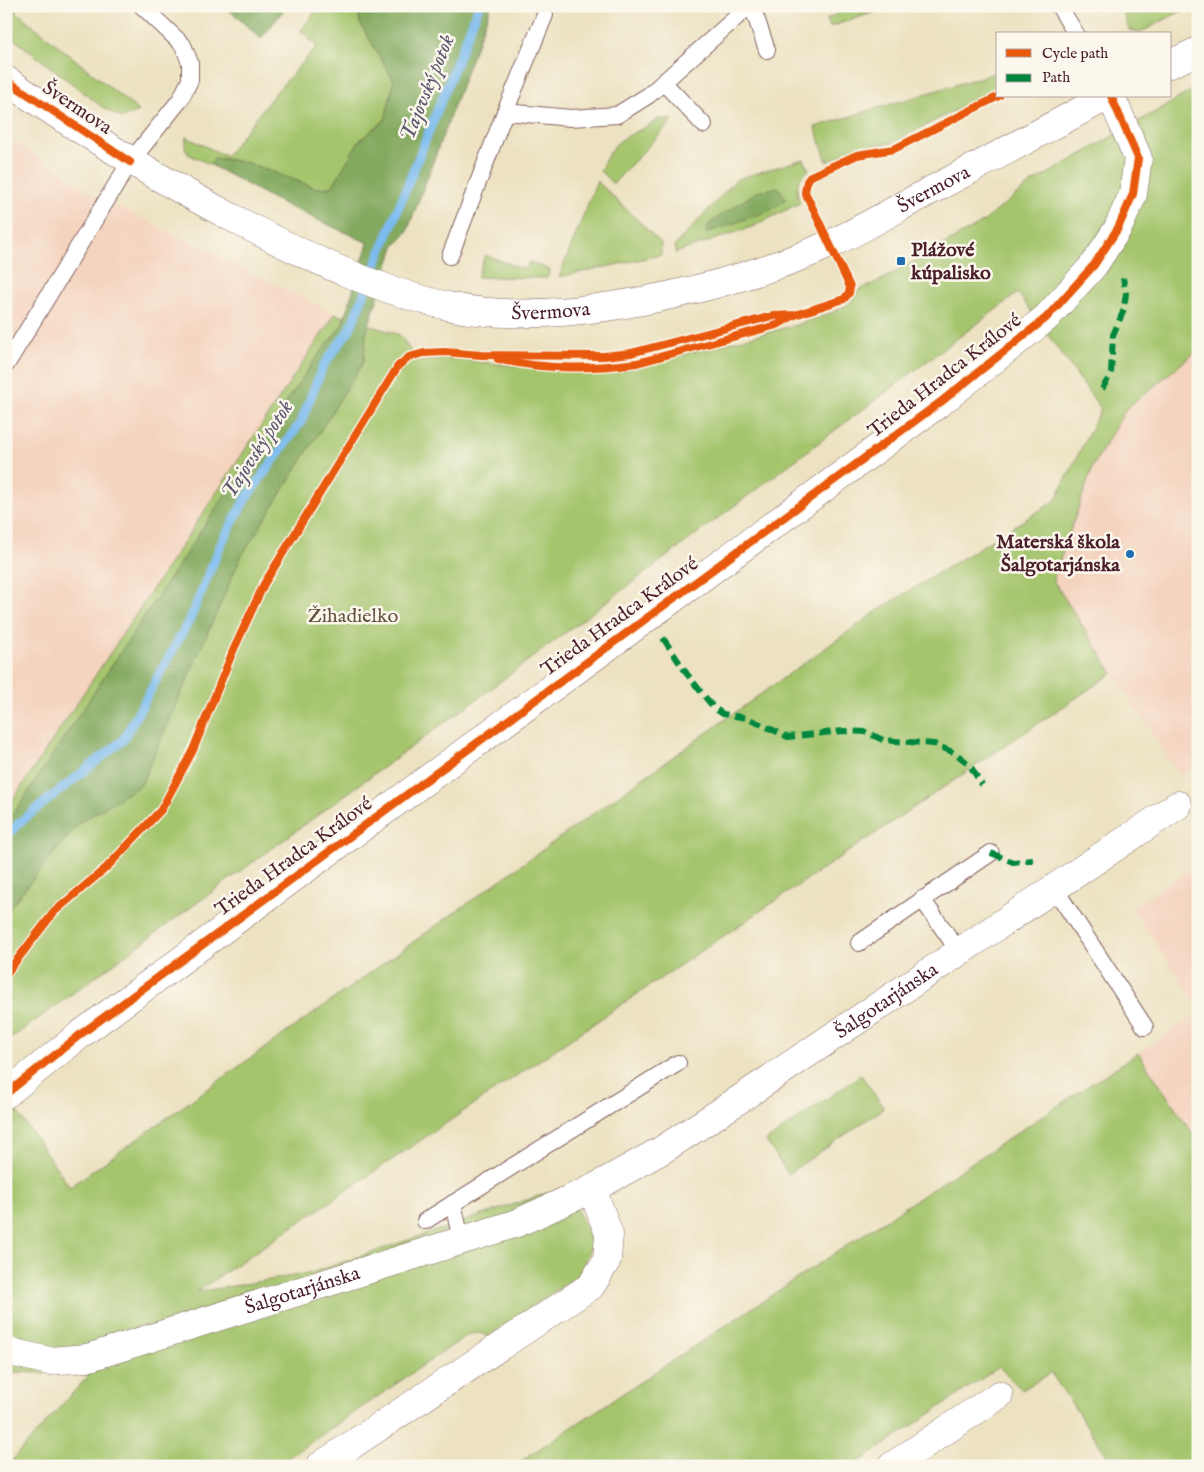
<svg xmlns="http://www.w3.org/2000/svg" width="1204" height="1472" font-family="'IM FELL English',serif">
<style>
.built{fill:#f4d4bf}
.green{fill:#a5c56d;stroke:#78724c}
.forest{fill:#84aa60;stroke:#676446}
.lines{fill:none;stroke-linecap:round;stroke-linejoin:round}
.stream{stroke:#7bbbef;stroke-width:9}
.service-casing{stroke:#836360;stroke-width:18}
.minor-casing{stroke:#836360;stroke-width:29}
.tertiary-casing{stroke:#836360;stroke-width:29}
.service{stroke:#fff;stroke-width:16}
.minor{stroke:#fff;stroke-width:28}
.tertiary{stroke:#fff;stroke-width:28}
.quiet{stroke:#00873e;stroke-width:6;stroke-dasharray:12 6;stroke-linecap:butt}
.cycleway-casing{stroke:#fbf7ec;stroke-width:11}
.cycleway{stroke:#e8590c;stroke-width:8}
.poi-dot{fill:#1f6fb2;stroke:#fbf7ec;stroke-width:2}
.labels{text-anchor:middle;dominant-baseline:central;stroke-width:5;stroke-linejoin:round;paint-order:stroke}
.street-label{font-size:20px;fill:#4a1f2b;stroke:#fbf7ec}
.poi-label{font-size:20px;font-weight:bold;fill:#4a1f2b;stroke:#fbf7ec;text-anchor:start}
.park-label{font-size:20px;fill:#65513f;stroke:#fbf7ec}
.water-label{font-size:21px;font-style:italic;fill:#5b5670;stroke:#fbf7ec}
</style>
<rect width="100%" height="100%" fill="#fbf7ec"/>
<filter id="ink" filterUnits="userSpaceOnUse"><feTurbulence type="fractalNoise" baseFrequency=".02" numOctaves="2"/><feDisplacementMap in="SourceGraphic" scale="10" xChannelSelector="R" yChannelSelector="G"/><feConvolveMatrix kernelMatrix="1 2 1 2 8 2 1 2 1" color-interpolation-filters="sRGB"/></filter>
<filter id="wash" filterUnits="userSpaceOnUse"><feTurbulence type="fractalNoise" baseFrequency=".0096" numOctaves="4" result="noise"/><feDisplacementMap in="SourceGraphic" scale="20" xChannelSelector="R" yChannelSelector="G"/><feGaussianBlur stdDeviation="1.12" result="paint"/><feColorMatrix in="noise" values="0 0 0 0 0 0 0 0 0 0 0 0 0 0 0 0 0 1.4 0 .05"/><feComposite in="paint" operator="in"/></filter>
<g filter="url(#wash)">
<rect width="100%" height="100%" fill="#ece2c1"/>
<!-- built -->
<g class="built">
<polygon points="6,135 93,194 335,314 6,810"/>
<polygon points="1198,350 1198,765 1180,776 1053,581 1093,466 1126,409"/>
<polygon points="1198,864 1198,1007 1132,908"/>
<polygon points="1198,1013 1198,1141 1138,1053"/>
</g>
<!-- green -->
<g class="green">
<polygon points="6,6 9,6 139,111 122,118 105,109 6,33"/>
<polygon points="319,6 358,6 360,23 394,81 385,120 359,141 332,187 316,188 245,162 215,158 209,164 188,154 185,147 186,137 226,156 276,92 317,47 301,31"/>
<polygon points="852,6 893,6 830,27 827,19"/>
<polygon points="1121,6 1191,6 1141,32 1129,30"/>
<polygon points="998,72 998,89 891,143 857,147 827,162 815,127"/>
<polygon points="1198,87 1198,350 1126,409 1093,466 1053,580 1113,673 196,1292 311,1273 565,1187 593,1241 579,1275 487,1337 481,1333 469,1334 276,1466 7,1466 89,1375 14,1372 6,1368 6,1096 70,1187 880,609 1055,501 1101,409 1018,293 473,702 6,1042 6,810 335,314 400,335 418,362 445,358 584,373 628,369 796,325 831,313 849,304 859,290 881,280 983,222 1030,184"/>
<path d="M658 119 673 120 613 184 600 171C605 161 610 148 620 141 632 132 646 129 658 119Z"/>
<path d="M804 159 809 170C796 179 795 189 800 203L752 227 675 253V245L737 179Z"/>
<polygon points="597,181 661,243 661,255 559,277"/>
<polygon points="485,255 526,270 529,262 550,270 547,278 477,277"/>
<polygon points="1138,1053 1198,1141 1198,1466 1114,1466 1051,1373 1022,1390 999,1367 853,1466 513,1466"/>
<polygon points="861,1075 884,1108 788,1174 766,1141"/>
</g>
<!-- forest -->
<g class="forest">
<polygon points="225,6 287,6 261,39"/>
<polygon points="358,6 491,6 407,232 394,247 366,334 364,361 241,557 141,785 79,823 6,912 6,825 313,362 342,325 368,243 281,203 209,164 215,158 245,162 316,188 332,187 359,141 385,120 394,81 360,23"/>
<polygon points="778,187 786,199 771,210 706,233 709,224 756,192"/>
</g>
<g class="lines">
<!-- stream -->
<polyline class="stream" points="6,836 19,823 123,740 191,617 221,544 245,500 301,422 323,366 350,329 479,6"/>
</g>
</g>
<g filter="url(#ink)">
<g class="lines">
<defs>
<g id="service">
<polyline points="752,6 767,50"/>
<polyline points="1059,6 1076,34"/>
<polyline points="663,82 704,125"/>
<polyline points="505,112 545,15"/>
<polyline points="450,256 505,112 571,118 617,115 649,95 749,6"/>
<polyline points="6,365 130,162 180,100 190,80 190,63 183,45 142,6"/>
<polyline points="1055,889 1145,1027"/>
<polyline points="922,899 960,953"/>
<polyline points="859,943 991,853"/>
<polyline points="453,1203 461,1240"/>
<polyline points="425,1221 678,1063"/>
</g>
<g id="minor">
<polyline points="6,1094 81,1034 942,401 1046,318 1094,265 1118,228 1133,194 1138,158 1111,96"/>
<path id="s1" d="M6 1351 49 1361 87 1358 517 1223 592 1189 662 1150 719 1113 1178 805"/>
<polyline points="320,1466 591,1286 607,1260 609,1234 592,1189"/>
<polyline points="892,1466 999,1395"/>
</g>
<g id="tertiary">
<polyline points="1170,64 1198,51"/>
<path id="s2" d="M6 80C84 134 160 180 244 224 310 258 379 291 452 307 559 329 731 289 830 244 863 229 894 210 926 193 987 161 1047 129 1108 96"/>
</g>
</defs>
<!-- service casing -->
<use href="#service" class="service-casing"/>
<!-- minor casing -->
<use href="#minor" class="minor-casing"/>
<!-- tertiary casing -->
<use href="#tertiary" class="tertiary-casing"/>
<!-- service -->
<use href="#service" class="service"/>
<!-- minor -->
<use href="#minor" class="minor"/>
<!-- tertiary -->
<use href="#tertiary" class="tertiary"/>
<!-- quiet -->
<g class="quiet">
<polyline points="1102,389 1111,374 1113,335 1123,312 1126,294 1123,278"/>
<polyline points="663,638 687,674 713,707 723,714 747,718 788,737 843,731 866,732 883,740 934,744 955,753 969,764 982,785"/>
<polyline points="991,853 1013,862 1033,860"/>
</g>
<defs>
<g id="cycleway">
<polyline points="6,80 130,162"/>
<path d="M498 359C542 370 592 369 637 363L777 325 793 316"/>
<polyline points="6,974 54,912 107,867 161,810 193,750 233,651 264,584 398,366 409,357 424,353 445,352 481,355 604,356 631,353 772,316 795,315 844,299 849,293 850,287 805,192 807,181 811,176 857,155 894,149 999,96"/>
<polyline points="6,1094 81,1034 942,401 1046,318 1094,265 1118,228 1133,194 1138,158 1111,96"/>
</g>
</defs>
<!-- cycleway casing -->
<use href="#cycleway" class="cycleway-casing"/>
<!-- cycleway -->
<use href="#cycleway" class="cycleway"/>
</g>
</g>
<!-- markers -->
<g class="poi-dot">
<rect x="896" y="256" width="10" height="10" rx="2.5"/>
<circle cx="1130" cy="554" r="5"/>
</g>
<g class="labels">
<!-- street labels -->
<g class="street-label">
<text transform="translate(77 108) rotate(34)">Švermova</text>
<text stroke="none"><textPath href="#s2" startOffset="1008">Švermova</textPath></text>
<text stroke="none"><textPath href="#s2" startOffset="602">Švermova</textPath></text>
<text transform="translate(945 376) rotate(-38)">Trieda Hradca Králové</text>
<text transform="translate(620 617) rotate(-36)">Trieda Hradca Králové</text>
<text transform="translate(294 857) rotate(-36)">Trieda Hradca Králové</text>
<text stroke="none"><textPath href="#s1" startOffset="965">Šalgotarjánska</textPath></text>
<text stroke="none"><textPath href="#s1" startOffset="308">Šalgotarjánska</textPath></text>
</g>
<!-- poi labels -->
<g class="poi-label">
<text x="911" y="250">Plážové<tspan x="911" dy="23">kúpalisko</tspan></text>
<text x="1120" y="542" text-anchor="end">Materská škola<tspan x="1120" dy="23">Šalgotarjánska</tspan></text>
</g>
<!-- park labels -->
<g class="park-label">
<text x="353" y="616">Žihadielko</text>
</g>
<!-- water labels -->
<g class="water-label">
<text transform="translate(428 88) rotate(-68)">Tajovský potok</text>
<text transform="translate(258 450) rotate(-57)">Tajovský potok</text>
</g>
</g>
<!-- margin -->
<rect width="1204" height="1472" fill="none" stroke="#fbf7ec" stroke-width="25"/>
<!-- legend -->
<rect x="996" y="32" width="175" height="65" fill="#fbf7ec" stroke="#b4a19f"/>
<rect x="1006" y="49" width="25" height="8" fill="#e8590c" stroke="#b4a19f"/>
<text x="1042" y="58" font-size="15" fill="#4a1f2b">Cycle path</text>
<rect x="1006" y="74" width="25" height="8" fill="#00873e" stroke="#b4a19f"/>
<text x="1042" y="82" font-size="15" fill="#4a1f2b">Path</text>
</svg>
